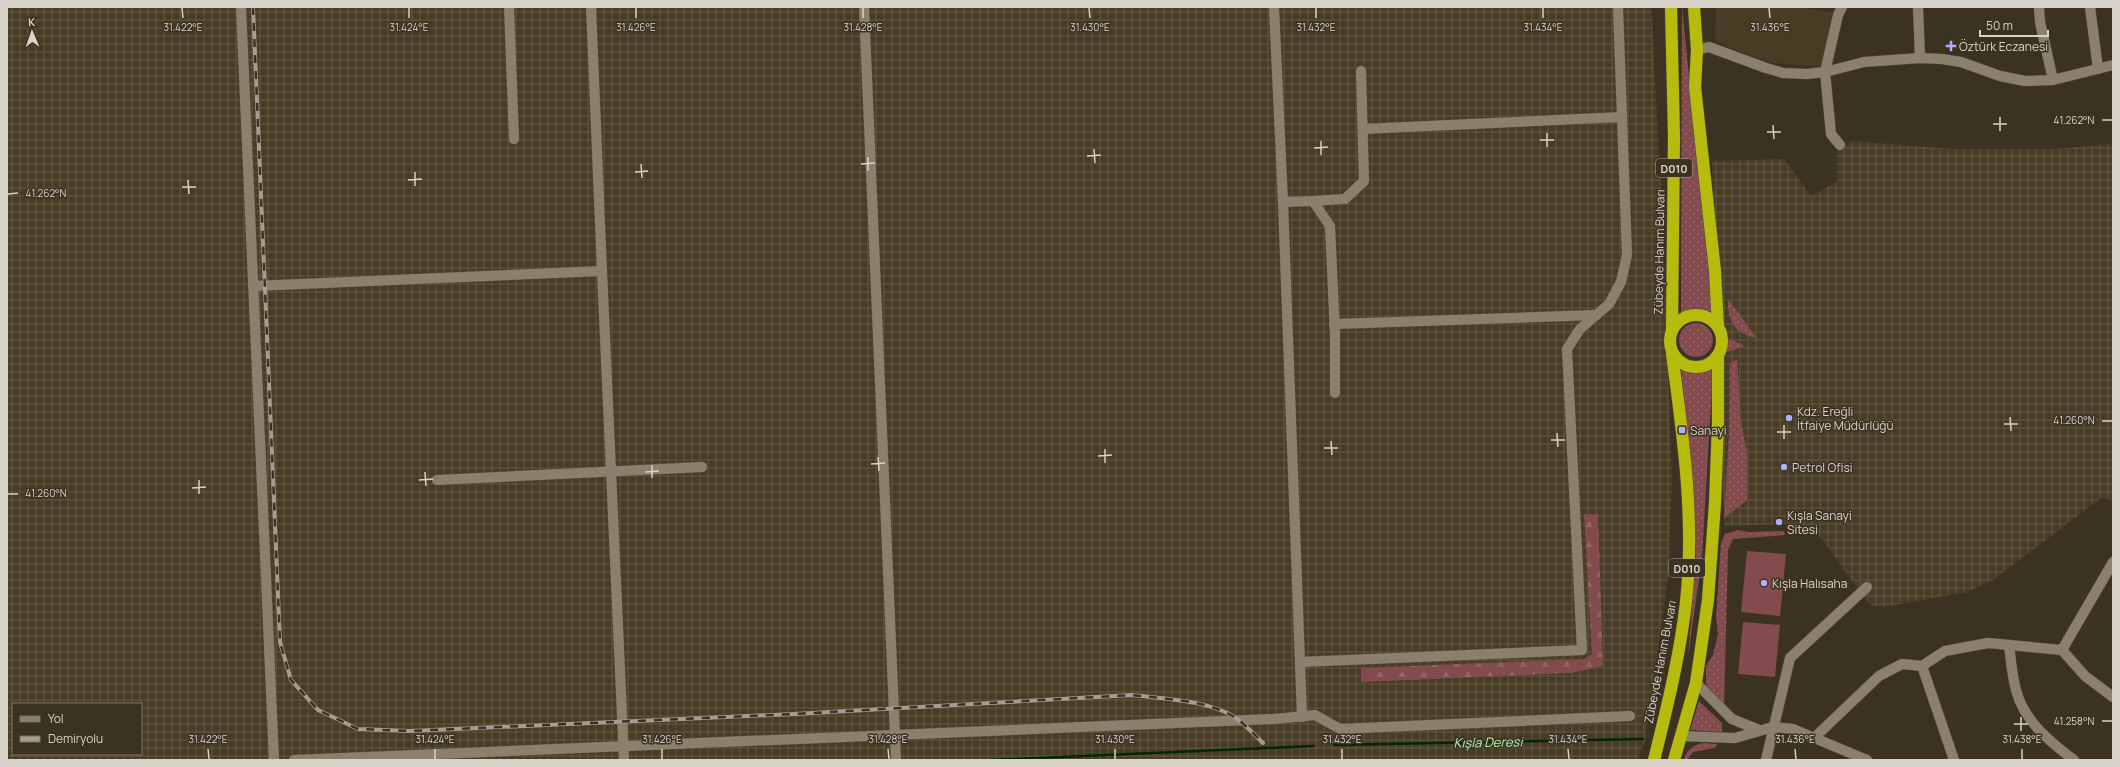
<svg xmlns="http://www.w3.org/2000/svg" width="2120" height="767" font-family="Manrope,sans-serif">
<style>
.built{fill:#483c25}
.industrial{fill:url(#industrial-grid);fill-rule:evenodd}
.grass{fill:url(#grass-dots)}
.forest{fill:url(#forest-firs)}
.pitch{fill:#834b4d}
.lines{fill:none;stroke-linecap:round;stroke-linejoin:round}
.stream{stroke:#012802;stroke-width:2.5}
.minor-casing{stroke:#554e40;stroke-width:11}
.highway-casing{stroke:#554e40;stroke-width:13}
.minor{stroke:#8b806e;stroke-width:10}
.highway{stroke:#b6bb0d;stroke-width:12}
.rail-casing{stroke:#a49e92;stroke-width:4}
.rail{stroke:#3b3222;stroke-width:2.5;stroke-dasharray:8;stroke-linecap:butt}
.ticks{fill:none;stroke:#d8d3c9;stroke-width:1.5}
.poi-dot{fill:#afaefa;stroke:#3b3222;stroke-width:1.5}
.labels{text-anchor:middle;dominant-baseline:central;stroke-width:3;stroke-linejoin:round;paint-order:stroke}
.shield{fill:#3b3222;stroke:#a9a397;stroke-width:1}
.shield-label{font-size:11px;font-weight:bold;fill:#d8d3c9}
.poi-label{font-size:12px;fill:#d8d3c9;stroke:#3b3222;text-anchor:start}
.street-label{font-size:12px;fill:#d8d3c9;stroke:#3b3222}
.water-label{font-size:13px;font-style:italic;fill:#b6f4b2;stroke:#3b3222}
.ticks-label{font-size:10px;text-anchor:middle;fill:#d8d3c9;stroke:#3b3222;stroke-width:3;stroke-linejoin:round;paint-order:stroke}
</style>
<defs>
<pattern id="industrial-grid" width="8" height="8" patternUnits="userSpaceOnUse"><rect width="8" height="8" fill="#483c25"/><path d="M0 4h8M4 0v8" fill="none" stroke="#625743"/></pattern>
<pattern id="grass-dots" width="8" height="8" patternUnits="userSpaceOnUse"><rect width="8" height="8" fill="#834b4d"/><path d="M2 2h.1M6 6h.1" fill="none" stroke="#946465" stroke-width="1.8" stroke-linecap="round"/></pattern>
<pattern id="forest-firs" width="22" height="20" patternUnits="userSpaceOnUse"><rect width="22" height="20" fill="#834b4d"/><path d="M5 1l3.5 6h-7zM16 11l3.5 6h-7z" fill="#946465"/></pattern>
</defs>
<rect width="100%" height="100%" fill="#3b3222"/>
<!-- built -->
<polygon class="built" points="1716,7 1801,7 1833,13 1821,66 1771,63 1733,49 1715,40"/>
<!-- industrial -->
<g class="industrial">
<path d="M7 7H1651L1662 208 1672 481 1668 578 1645 742 1637 760H7ZM13 704H141V754H13Z"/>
<polygon points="1852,141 1953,149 2053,149 2113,144 2113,500 2101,498 1993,580 1967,592 1884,607 1873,606 1864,598 1823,540 1814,532 1803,526 1790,524 1725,526 1718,424 1718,355 1722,341 1718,327 1714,263 1712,161 1784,159 1811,196 1837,182 1837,151"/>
</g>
<!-- grass -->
<g class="grass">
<polygon points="1682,7 1713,312 1696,309 1681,313"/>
<path d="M1728 299 1757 338C1735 335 1727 320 1728 299Z"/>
<circle cx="1696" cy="340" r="17"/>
<polygon points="1727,338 1745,346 1727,352"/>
<polygon points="1737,359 1741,421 1747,453 1747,500 1724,518 1729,434 1730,364"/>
<polygon points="1713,369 1702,557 1688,657 1696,556 1689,448 1681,370 1702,372"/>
<polygon points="1738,530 1748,532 1784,531 1785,535 1733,539 1728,550 1724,710 1711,695 1706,684 1706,666 1713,655 1718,634 1716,617 1721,543 1725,534"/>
<polygon points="1699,701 1722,723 1722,732 1690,730"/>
<path d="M1704 743 1718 744 1714 748 1693 752 1687 760H1684C1687 749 1693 745 1704 743Z"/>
</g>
<!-- forest -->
<polygon class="forest" points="1584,514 1598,514 1603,666 1571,673 1361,682 1361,668 1584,659 1592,654"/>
<!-- pitch -->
<g class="pitch">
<polygon points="1747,551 1786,554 1780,616 1741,612"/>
<polygon points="1743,622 1780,625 1775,677 1738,674"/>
</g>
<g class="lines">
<!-- stream -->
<g class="stream">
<polyline points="1334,745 1643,739"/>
<polyline points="992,760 1314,746"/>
</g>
<defs>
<g id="minor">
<polyline points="241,7 274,760"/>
<polyline points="509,7 514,139"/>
<polyline points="591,7 602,271"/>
<polyline points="864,7 896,760"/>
<polyline points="1274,7 1283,202 1302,717"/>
<polyline points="1918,7 1920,58"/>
<polyline points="2039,7 2040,22 2053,80"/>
<polyline points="2090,7 2098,69"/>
<polyline points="1697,50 1709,47 1766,68 1783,73 1807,74 1825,72 1864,62 1920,58 1942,59 1961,62 2000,76 2025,81 2053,80 2113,65"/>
<polyline points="1363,129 1622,117"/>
<polyline points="1840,145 1831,134 1825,72 1838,15 1842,7"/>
<polyline points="1313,201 1345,199 1364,181 1361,71"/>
<polyline points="1283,202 1313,201 1330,226 1335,334 1335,393"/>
<polyline points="253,286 602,271 624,760"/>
<polyline points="1334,324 1596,315"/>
<polyline points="437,480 702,467"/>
<path d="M2009 645C2011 660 2012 676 2016 690 2024 721 2050 742 2074 760"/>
<polyline points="2062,650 2113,562"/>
<polyline points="1300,662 1582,650 1567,349 1580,329 1609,304 1621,282 1627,255 1618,7"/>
<polyline points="1696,683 1732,719 1759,730"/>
<polyline points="1681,736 1735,738 1773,727 1793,729 1867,760"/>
<polyline points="1814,738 1879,676 1902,664 1922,666"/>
<polyline points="294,760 1274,719 1315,715 1340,729 1630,716"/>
<polyline points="1766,760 1790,658 1867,587"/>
<polyline points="1954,760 1922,666 1945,651 1988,643 2062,650 2085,676 2113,697"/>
</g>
<g id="highway">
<polyline points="1671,7 1674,136 1672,329"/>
<polyline points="1694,7 1697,50 1695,87 1715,271 1718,327"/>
<circle cx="1696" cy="341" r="26"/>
<path d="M1654 760C1667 708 1680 655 1686 602 1695 519 1683 436 1672 354"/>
<polyline points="1674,760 1696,683 1708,600 1715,503 1718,424 1718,355"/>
</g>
</defs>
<!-- minor casing -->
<use href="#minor" class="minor-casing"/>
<!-- highway casing -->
<use href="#highway" class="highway-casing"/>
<!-- minor -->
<use href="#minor" class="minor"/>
<!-- highway -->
<use href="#highway" class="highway"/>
<defs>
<path id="rail" d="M253 7 280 642 291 680 318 710 358 729 410 731 794 714 1132 695C1164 699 1214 700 1240 721 1248 728 1256 736 1263 743"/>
</defs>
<!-- rail casing -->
<use href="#rail" class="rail-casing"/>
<!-- rail -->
<use href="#rail" class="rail"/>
</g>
<!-- ticks -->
<path class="ticks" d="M182 8 183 18M409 8V18M636 8V18M863 8V18M1089 8 1090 18M1316 8V18M1543 8V18M1769 8 1770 18M2000 117V131M2102 120H2112M1993 124H2007M1773 125 1774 139M1767 132H1781M1547 133V147M1540 140H1554M1321 141V155M1314 148 1328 147M1094 149 1095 163M1087 156 1101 155M868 157V171M641 164 642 178M861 164 875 163M415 172V186M635 172 648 171M188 180 189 194M408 180 422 179M182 187H196M8 194 18 193M2010 417 2011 431M2102 421H2112M2004 424H2018M1784 425V439M1777 432H1791M1557 433 1558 447M1551 440H1565M1331 441 1332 455M1324 448H1338M1105 449V463M1098 456 1112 455M878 457 879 471M871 464 885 463M652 465V478M425 472 426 486M645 472 659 471M199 480V494M419 480 433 479M192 488 206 487M8 494H18M2021 717V731M2102 721H2112M2014 724H2028M208 749 209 759M435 749V759M662 749V759M888 749 889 759M1115 749V759M1342 749V759M1568 749 1569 759M1795 749 1796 759M2022 749V759"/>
<!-- markers -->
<g class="poi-dot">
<path d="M1949 40h4v4h4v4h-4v4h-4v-4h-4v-4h4z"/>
<circle cx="1789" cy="418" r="4"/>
<rect x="1678" y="426" width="8" height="8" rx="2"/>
<circle cx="1784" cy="467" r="4"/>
<circle cx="1779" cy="522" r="4"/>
<circle cx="1764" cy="583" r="4"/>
</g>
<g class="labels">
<!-- shield labels -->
<g class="shield">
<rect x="1656" y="159" width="36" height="18" rx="3"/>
<rect x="1669" y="559" width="36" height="18" rx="3"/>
</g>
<g class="shield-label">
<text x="1674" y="168">D010</text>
<text x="1687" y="568">D010</text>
</g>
<!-- poi labels -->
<g class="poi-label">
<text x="1959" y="46">Öztürk Eczanesi</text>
<text x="1797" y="411">Kdz. Ereğli<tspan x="1797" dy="14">İtfaiye Müdürlüğü</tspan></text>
<text x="1690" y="430">Sanayi</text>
<text x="1792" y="467">Petrol Ofisi</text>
<text x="1787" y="515">Kışla Sanayi<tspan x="1787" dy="14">Sitesi</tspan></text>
<text x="1772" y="583">Kışla Halısaha</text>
</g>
<!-- street labels -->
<g class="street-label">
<text transform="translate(1659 252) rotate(-89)">Zübeyde Hanım Bulvarı</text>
<text transform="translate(1660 662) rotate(-79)">Zübeyde Hanım Bulvarı</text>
</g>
<!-- water labels -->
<g class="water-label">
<text transform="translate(1488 742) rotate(-1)">Kışla Deresi</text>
</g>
</g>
<g class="ticks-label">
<text x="183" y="31">31.422°E</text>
<text x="409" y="31">31.424°E</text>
<text x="636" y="31">31.426°E</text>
<text x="863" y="31">31.428°E</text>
<text x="1090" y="31">31.430°E</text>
<text x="1316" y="31">31.432°E</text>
<text x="1543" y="31">31.434°E</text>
<text x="1770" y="31">31.436°E</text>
<text x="2074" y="124">41.262°N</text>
<text x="46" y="197">41.262°N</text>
<text x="2074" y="424">41.260°N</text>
<text x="46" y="497">41.260°N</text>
<text x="2074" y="725">41.258°N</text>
<text x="208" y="743">31.422°E</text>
<text x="435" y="743">31.424°E</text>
<text x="662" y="743">31.426°E</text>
<text x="888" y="743">31.428°E</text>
<text x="1115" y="743">31.430°E</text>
<text x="1342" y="743">31.432°E</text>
<text x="1568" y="743">31.434°E</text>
<text x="1795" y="743">31.436°E</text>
<text x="2022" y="743">31.438°E</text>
</g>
<!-- border -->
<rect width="2120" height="767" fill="none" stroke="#d8d3c9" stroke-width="16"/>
<!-- legend -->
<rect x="12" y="703" width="130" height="52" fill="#3b3222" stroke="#7a7265"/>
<rect x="20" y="716" width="20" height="6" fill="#8b806e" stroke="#7a7265"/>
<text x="48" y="723" font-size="12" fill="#d8d3c9">Yol</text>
<rect x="20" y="736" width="20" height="6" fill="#a49e92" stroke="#7a7265"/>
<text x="48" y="743" font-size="12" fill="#d8d3c9">Demiryolu</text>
<!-- north arrow -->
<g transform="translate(32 32) rotate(358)" stroke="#3b3222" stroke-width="3" paint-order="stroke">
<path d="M0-3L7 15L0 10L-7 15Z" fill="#d8d3c9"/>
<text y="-6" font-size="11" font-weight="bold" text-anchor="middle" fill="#d8d3c9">K</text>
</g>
<!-- scale -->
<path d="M1980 30v6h68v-6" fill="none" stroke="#d8d3c9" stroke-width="2"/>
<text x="1986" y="30" font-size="12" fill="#d8d3c9" stroke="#3b3222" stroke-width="3" paint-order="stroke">50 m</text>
</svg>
